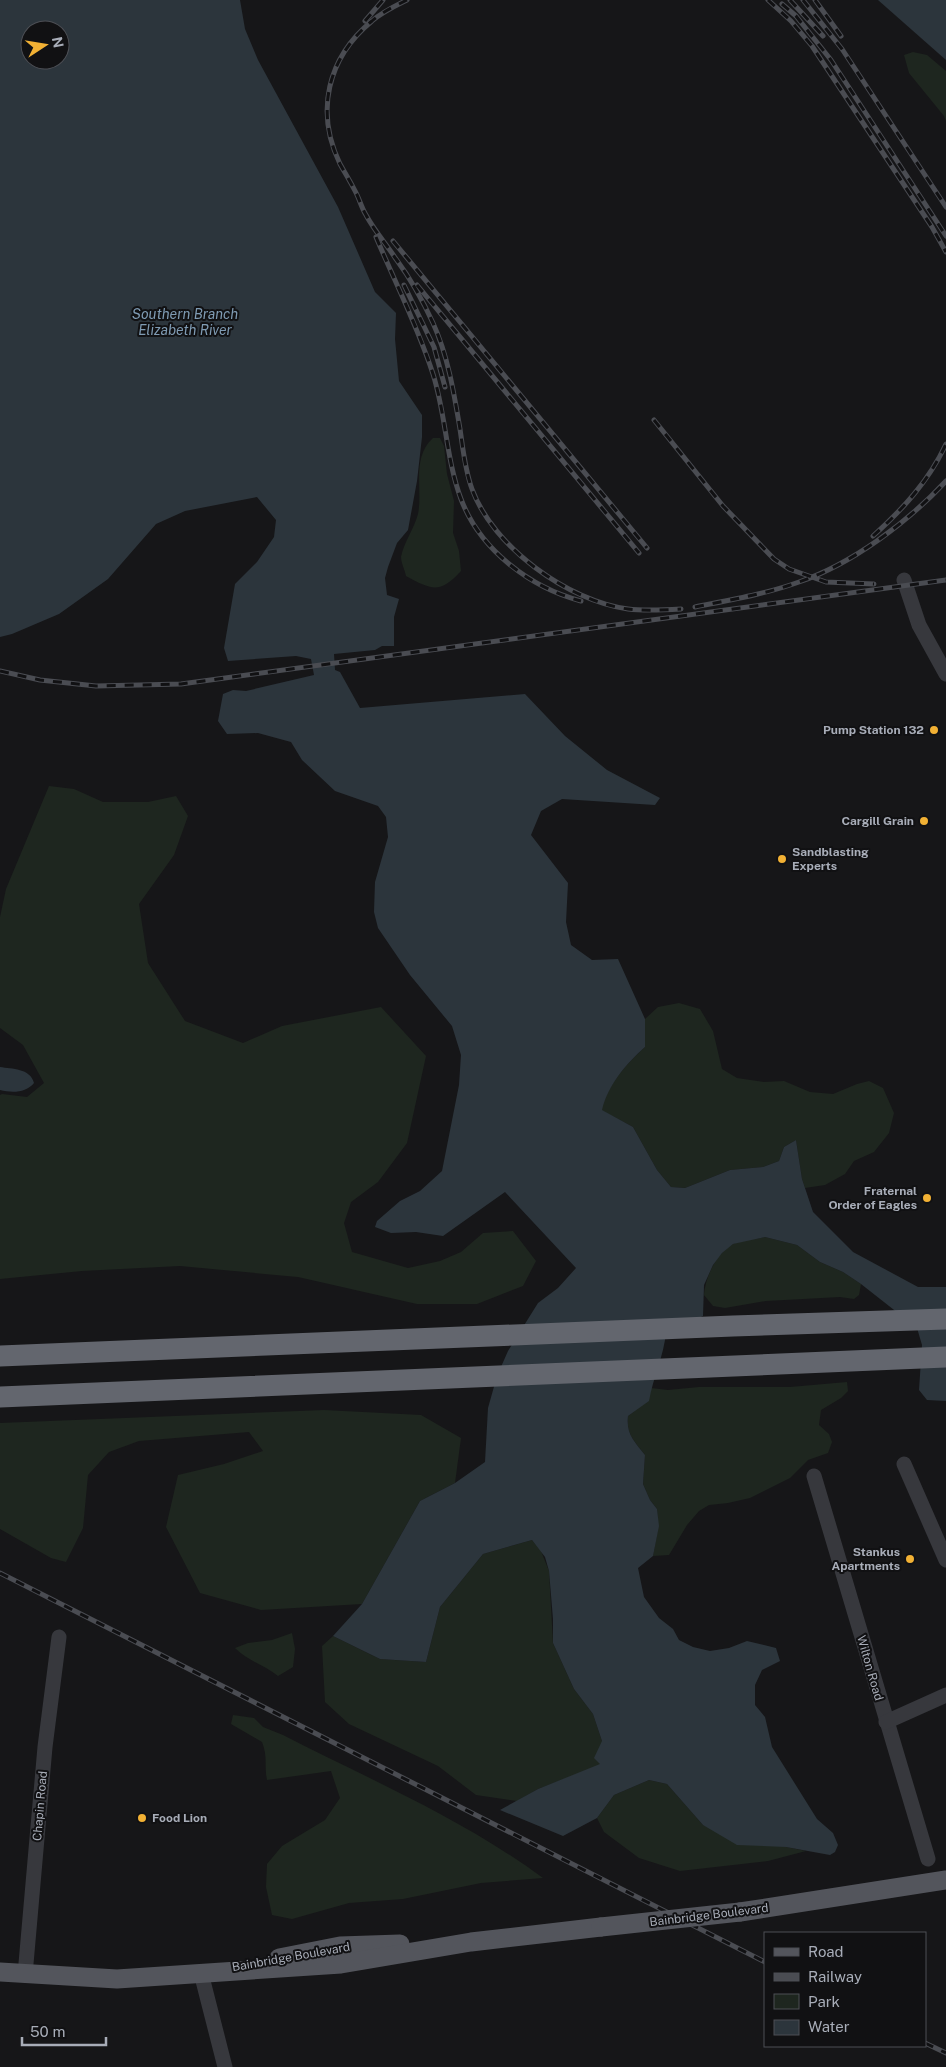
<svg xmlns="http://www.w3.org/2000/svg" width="946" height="2067" font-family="'Public Sans',sans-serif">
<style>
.green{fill:#1e261f}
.water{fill:#2c353c;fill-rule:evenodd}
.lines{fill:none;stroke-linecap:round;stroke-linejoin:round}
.minor{stroke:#37383d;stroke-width:15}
.major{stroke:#53555c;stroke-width:19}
.highway{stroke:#63666e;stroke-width:21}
.rail-casing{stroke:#4a4c52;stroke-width:5}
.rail{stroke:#111113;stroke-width:3;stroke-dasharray:9;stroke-linecap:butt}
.major-bridge{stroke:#53555c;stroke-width:19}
.poi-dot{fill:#f2b134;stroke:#111113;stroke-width:2}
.labels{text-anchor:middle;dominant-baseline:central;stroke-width:4;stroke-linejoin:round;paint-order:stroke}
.poi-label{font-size:12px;font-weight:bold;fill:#a8adb8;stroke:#111113;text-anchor:end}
.street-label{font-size:12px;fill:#a8adb8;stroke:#111113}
.water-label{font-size:14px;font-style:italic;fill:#7f9bb3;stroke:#111113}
</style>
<rect width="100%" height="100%" fill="#161618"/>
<!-- green -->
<g class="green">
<polygon points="913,52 927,55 946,71 946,121 944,116 909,73 904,55"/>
<path d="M433 438H440L444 446 447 474 454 501 453 533 459 551 461 571C440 594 432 590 406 576 405 570 401 563 401 557 404 542 414 529 418 514 423 489 411 458 433 438Z"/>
<polygon points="49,786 74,789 103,802 148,802 176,796 188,816 174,855 139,904 148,963 185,1021 243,1043 282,1026 381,1007 426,1056 407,1143 378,1182 351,1202 344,1223 352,1252 408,1268 440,1261 461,1252 483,1233 513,1231 536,1261 523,1286 477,1304 417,1304 298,1277 180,1266 82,1271 0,1279 0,1095 2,1094 27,1097 44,1083 23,1045 0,1028 0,917 6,889"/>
<path d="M679 1003 700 1009 713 1031 722 1069 737 1078 764 1082 784 1081 810 1092 833 1094 857 1084 869 1081 883 1088 894 1113 889 1133 874 1152 854 1161 845 1174 825 1185 805 1188 802 1179 796 1140 784 1147 779 1161 763 1167 730 1170 685 1188 671 1187 657 1170 633 1127 601 1110C608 1085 626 1064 645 1047V1019L658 1007Z"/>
<path d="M765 1237 797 1245 820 1262 843 1272 861 1284 859 1295 854 1299 840 1297 766 1301 725 1308 713 1306 704 1295C705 1278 716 1253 733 1244 742 1240 755 1239 765 1237Z"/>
<path d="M847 1382 848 1391 841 1398 821 1410 819 1425 829 1434 832 1442 828 1453 808 1460 790 1478 750 1498 728 1503 709 1505 699 1511 687 1525 669 1555 653 1556 658 1529 657 1509 650 1500 643 1484 645 1455C634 1441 626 1434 628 1416L648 1401 651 1388 668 1390 699 1387H790Z"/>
<polygon points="324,1410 421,1415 461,1438 455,1483 420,1501 362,1604 261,1610 200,1593 166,1527 178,1475 224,1464 263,1451 249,1432 139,1441 109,1452 88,1475 83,1528 66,1562 51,1558 0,1529 0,1423"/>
<polygon points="532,1540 541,1551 549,1571 553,1643 574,1689 593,1714 602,1741 604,1764 538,1789 517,1801 476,1795 438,1766 349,1724 325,1702 322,1646 333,1636 380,1659 426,1662 440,1607 483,1554"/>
<path d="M292 1633 295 1649 293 1667 278 1676C264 1665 248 1661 235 1648L248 1643 272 1640Z"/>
<path d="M233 1715 254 1718 263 1727 283 1735C371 1780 463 1819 543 1878L481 1883 403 1899 349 1903 292 1919 272 1915 266 1887 267 1864 282 1846 325 1820 340 1798 331 1771 267 1780C264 1765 268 1757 262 1742L231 1724Z"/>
<polygon points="649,1780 667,1784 703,1825 786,1847 806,1851 768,1861 680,1871 639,1858 604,1832 597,1818 614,1795"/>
</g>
<!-- water -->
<g class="water">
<path d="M0 0H240L245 29 258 60 338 207 375 292 396 313 395 339 399 381 422 415V437L417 481 408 530 397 543 388 567 385 578 387 595 399 599 394 617V646H382L375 650 334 654 335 670 340 672 360 708 525 694 565 736 607 770 660 798 655 805 562 799 541 811 531 835 568 883 566 922 571 945 592 960 618 959 645 1019V1047C626 1064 608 1085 602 1110L633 1127 657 1170 671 1187 685 1188 730 1170 763 1167 779 1161 784 1147 796 1140 802 1179 813 1212 853 1252 918 1287H946V1401L927 1400 919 1390 922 1345 917 1328 861 1284 843 1272 820 1262 797 1245 765 1237 733 1244 722 1253 713 1265 704 1285 703 1316 666 1332C664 1356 653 1377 649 1401L628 1416C626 1434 634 1441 645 1455L643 1484 650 1500 657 1509 659 1526 653 1556 638 1568 644 1597 659 1618 673 1629 679 1640 693 1647 710 1651 729 1648 747 1641 776 1648 780 1661 762 1670 755 1685V1705L765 1717 772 1747 817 1819 833 1833 838 1845 835 1852 830 1855 786 1847 737 1845 703 1825 667 1784 649 1780 614 1795 597 1818 563 1836 500 1810 538 1789 600 1764 594 1758 602 1741 593 1714 574 1689 553 1643V1619L549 1571 545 1557 532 1540 483 1554 440 1607 426 1662 380 1659 333 1636 362 1604 420 1501 455 1483 485 1462 488 1408 497 1376 508 1351 538 1303 558 1288 576 1268 505 1192 443 1236 416 1232 391 1233 375 1227 377 1221 400 1201 420 1191 442 1171 459 1085 461 1055 452 1026 410 975 378 928 374 912 375 882 388 837 386 817 378 806 335 791 302 760 291 742 258 733 227 734 218 721 223 694 233 690 246 691 314 675 311 659 296 656 228 661 224 648 235 584 257 562 274 537 276 520 257 497 185 511 156 524 108 579 59 614 12 634 0 637ZM30 30H60V60H30Z"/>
<polygon points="878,0 946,0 946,60"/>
<path d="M0 1067C12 1069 30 1068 34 1083 26 1093 12 1093 0 1090Z"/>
</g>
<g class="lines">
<!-- minor -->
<g class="minor">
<polyline points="904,580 919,625 946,674"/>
<polyline points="904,1464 946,1560"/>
<polyline points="814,1476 928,1859"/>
<polyline points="886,1722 946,1695"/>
<polyline points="201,1973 225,2067"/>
<polyline points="25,1975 45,1747 59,1637"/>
</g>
<!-- major -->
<g class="major">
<polyline points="740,1912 946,1880"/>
<polyline points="279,1958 340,1946 400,1944"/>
<polyline points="0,1972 117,1979 341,1964 471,1942 601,1927"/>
</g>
<!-- highway -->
<g class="highway">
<polyline points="0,1356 733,1326 946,1319"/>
<polyline points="0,1397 946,1357"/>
</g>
<defs>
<g id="rail">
<path d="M407 0C395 6 382 12 372 21 327 58 315 112 340 164 345 173 350 181 354 189 359 197 361 207 366 215 374 230 386 244 396 259 410 278 423 301 433 323 448 356 454 393 460 429 463 449 465 470 472 489 493 547 568 601 628 609 645 611 663 610 681 609"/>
<polyline points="768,0 791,21 812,46 932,227 946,252"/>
<polyline points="790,0 823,36"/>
<polyline points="803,0 842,49 946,207"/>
<polyline points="815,0 841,36"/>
<polyline points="782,4 796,16 831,60 946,236"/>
<polyline points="365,21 383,0"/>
<path d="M376 237C395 282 418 327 433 374 446 415 446 459 461 499 480 550 531 588 581 601"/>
<polyline points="393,241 647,548"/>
<polyline points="404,285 434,347 445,387"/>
<polyline points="417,285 639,553"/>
<polyline points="654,420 723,506 774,559 789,569 826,582 874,584"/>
<path d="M873 536C902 510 929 481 946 444"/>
<path d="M695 607C730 600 766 594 799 582 852 564 908 522 946 481"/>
<polyline points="0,671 40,680 96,686 181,684 946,580"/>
<polyline points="0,1573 765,1962"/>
<polyline points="925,2043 946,2053"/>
</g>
</defs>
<!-- rail casing -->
<use href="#rail" class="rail-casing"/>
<!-- rail -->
<use href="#rail" class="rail"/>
<!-- major-bridge -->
<polyline class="major-bridge" points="601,1927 740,1912"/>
</g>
<!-- markers -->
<g class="poi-dot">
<circle cx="934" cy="730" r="5"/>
<circle cx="924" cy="821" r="5"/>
<circle cx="782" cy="859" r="5"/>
<circle cx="927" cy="1198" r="5"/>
<circle cx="910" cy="1559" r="5"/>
<circle cx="142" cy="1818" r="5"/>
</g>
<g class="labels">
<!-- poi labels -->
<g class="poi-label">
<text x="924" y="730">Pump Station 132</text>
<text x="914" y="821">Cargill Grain</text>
<text x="792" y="852" text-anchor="start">Sandblasting<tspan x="792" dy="14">Experts</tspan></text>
<text x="917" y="1191">Fraternal<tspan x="917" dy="14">Order of Eagles</tspan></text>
<text x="900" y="1552">Stankus<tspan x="900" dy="14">Apartments</tspan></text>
<text x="152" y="1818" text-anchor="start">Food Lion</text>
</g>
<!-- street labels -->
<g class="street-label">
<text transform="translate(870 1668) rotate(74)">Wilton Road</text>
<text transform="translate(40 1806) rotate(-85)">Chapin Road</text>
<text transform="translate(709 1915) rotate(-7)">Bainbridge Boulevard</text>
<text transform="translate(291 1957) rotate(-10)">Bainbridge Boulevard</text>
</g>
<!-- water labels -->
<g class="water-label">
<text x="185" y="314">Southern Branch<tspan x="185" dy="16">Elizabeth River</tspan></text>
</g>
</g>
<!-- legend -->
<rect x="764" y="1932" width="162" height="115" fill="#111113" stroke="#4d4f55"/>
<rect x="774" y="1948" width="25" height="8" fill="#53555c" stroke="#4d4f55"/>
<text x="808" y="1957" font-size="15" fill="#a8adb8">Road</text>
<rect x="774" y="1973" width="25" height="8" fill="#4a4c52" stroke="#4d4f55"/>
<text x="808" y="1982" font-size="15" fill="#a8adb8">Railway</text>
<rect x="774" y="1994" width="25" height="15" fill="#1e261f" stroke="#4d4f55"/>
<text x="808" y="2007" font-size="15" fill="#a8adb8">Park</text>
<rect x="774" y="2020" width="25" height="15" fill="#2c353c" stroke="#4d4f55"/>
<text x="808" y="2032" font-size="15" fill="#a8adb8">Water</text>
<!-- north arrow -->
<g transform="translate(45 45) rotate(78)"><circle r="24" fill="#111113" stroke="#4d4f55"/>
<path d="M0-4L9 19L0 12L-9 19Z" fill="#f2b134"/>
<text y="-8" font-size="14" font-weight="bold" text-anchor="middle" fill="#a8adb8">N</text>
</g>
<!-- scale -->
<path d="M22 2037v8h84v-8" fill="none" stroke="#a8adb8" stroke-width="2.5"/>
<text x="30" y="2037" font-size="15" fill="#a8adb8" stroke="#111113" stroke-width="4" paint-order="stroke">50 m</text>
</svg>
